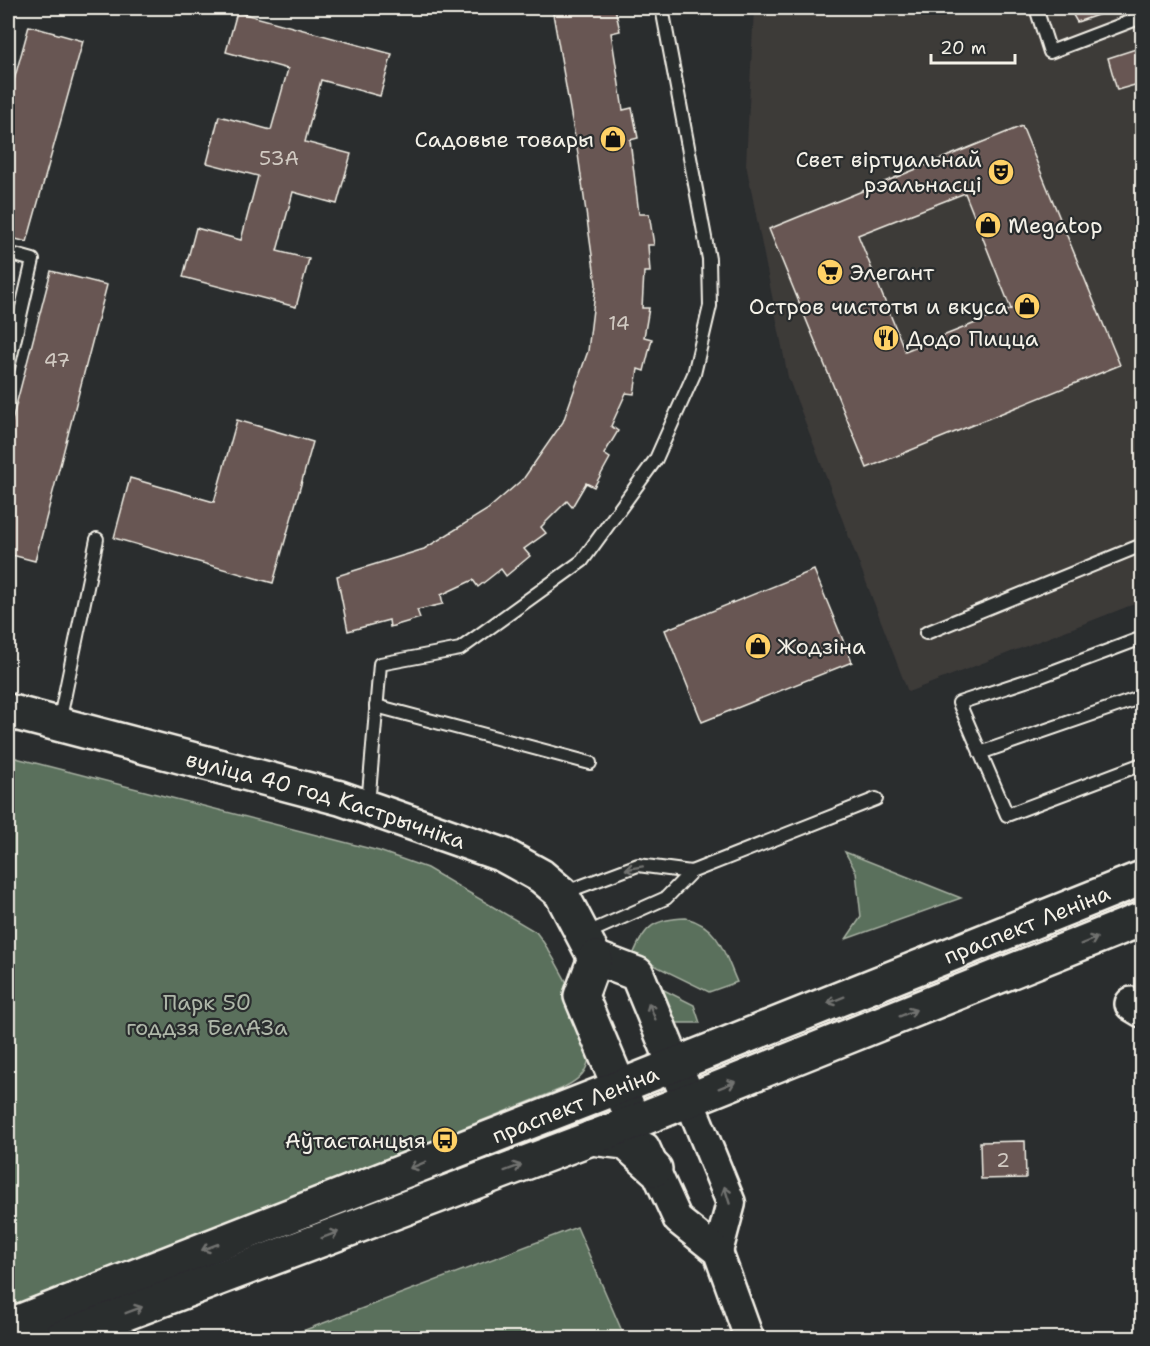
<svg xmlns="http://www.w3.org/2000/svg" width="1150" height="1346" font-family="'Shantell Sans',sans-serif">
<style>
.built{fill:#3d3a39}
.green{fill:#5a705c;stroke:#a7b0a2;stroke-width:1.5}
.building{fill:#685752;stroke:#f4f1e8;stroke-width:1.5;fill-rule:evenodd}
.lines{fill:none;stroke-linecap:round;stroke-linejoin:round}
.service-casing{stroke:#f4f1e8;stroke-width:16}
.tertiary-casing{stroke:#f4f1e8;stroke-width:33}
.secondary-casing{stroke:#f4f1e8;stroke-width:38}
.primary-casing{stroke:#f4f1e8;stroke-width:38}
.service{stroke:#2a2d2e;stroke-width:12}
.tertiary{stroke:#2a2d2e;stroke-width:28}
.secondary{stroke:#2a2d2e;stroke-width:33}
.primary{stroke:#2a2d2e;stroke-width:33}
.oneway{stroke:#71726f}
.labels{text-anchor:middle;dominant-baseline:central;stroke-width:4.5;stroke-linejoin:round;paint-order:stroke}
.number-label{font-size:20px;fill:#d1cac2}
.poi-label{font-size:22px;fill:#f4f1e8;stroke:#2a2d2e;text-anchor:end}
.street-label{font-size:22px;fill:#f4f1e8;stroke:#2a2d2e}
.park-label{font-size:22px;fill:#afb7a9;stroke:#2a2d2e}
</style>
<rect width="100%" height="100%" fill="#2a2d2e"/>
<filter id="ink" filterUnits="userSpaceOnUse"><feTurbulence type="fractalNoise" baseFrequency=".0167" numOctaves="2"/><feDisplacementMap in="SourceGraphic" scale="12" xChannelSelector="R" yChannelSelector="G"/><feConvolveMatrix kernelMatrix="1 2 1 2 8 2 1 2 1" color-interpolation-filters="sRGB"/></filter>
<g filter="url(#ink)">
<!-- built -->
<polygon class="built" points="754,8 1142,8 1142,601 908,692 788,377 746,164"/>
<!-- green -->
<g class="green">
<path d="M8 756 379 851 427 868 536 932C555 956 601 1038 586 1068 582 1078 570 1084 561 1089L8 1310Z"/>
<polygon points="845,852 961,898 846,939 861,917 856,872"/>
<path d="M686 918C720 927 724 953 737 982L709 992 633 955C645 925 655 919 686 918Z"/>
<polygon points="646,981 694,1005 700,1023 671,1023"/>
<polygon points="577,1227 625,1338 284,1338"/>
</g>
<!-- building -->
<g class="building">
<polygon points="552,8 615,8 620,31 611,33 623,110 632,108 638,138 630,140 639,214 649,214 654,245 648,245 650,272 644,272 642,308 649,308 644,337 652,339 644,371 638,369 634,394 626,393 611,426 618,431 604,454 610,458 594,487 586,483 572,507 567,501 541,527 546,533 524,549 530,556 506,576 501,569 478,587 473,580 441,595 443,604 417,610 420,618 390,627 389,620 348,631 337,576 424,549 487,510 524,478 563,422 588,351 596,284 578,154"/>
<polygon points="1069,8 1118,8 1077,22"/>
<polygon points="237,12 392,54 380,96 321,80 305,142 351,154 337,204 293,192 277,251 309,259 296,307 183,277 196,228 241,240 258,176 207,163 219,116 271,130 288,69 226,52"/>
<polygon points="29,26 83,41 27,242 8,237 8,102"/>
<polygon points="1142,47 1142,83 1117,90 1108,58"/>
<path d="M1022 126 1120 365 867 468 769 229ZM965 193 1011 309 905 351 858 235Z"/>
<polygon points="51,271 107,285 35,561 8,554 8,436"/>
<polygon points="237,420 313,442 273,583 114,538 130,478 214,502"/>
<polygon points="814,570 852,662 702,722 665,630"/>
<polygon points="1025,1141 1026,1178 981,1179 980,1142"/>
</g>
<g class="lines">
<defs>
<g id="service">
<polyline points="1036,8 1050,52 1142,17"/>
<polyline points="8,253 33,260 8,368"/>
<polyline points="926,633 1142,545"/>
<polyline points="1142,638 1041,676 959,703 1007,815 1142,764"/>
<polyline points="376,706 590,763"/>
<polyline points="59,723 97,539"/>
<polyline points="980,753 1142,697"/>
<polyline points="368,805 380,664 460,649 582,561 656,459 694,374 710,306 709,259 662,8"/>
<polyline points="563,893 638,865 691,872"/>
<polyline points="583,935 666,898 691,872 876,799"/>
</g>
<g id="tertiary">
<polyline points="689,1100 731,1203 718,1252"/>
<polyline points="645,1147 678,1220 718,1252 749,1338"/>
</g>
<g id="secondary">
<path id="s1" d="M8 711 340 798 503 855 541 876 561 893 595 958 637 974 689 1100"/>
<polyline points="595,958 581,996 634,1122"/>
<polyline points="1132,1004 1142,1010"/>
</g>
<g id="primary">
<polyline points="591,1138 625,1142 655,1169"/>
<path id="s2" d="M8 1326 619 1087 1142 878"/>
<polyline points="60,1338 634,1122 1142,919"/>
</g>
</defs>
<!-- service casing -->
<use href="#service" class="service-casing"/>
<!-- tertiary casing -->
<use href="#tertiary" class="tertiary-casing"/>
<!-- secondary casing -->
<use href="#secondary" class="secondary-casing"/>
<!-- primary casing -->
<use href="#primary" class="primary-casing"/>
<!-- service -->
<use href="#service" class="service"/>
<!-- tertiary -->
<use href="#tertiary" class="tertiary"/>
<!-- secondary -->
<use href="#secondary" class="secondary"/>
<!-- primary -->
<use href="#primary" class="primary"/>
</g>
<!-- one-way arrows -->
<defs><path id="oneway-shaft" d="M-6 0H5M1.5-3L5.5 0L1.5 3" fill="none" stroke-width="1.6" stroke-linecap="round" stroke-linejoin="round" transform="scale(1.5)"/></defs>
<g class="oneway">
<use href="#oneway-shaft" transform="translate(634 868) rotate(170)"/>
<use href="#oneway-shaft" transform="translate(1089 941) rotate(-22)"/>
<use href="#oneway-shaft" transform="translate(836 1000) rotate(158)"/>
<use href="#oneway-shaft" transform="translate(652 1011) rotate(-112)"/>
<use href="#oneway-shaft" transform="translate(908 1013) rotate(-22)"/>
<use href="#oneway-shaft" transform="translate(727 1085) rotate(-22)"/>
<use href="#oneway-shaft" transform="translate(418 1165) rotate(158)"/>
<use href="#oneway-shaft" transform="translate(513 1168) rotate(-20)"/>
<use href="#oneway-shaft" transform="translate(727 1195) rotate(-107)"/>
<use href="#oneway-shaft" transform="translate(330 1235) rotate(-21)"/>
<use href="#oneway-shaft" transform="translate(210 1247) rotate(159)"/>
<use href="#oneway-shaft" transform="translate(134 1310) rotate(-21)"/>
</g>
</g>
<!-- icons -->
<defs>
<symbol id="shop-disc" viewBox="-11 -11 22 22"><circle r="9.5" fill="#ffd166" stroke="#2a2d2e"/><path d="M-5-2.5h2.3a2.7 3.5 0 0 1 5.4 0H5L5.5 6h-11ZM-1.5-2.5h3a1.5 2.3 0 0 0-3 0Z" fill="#111"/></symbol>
<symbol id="theatre-disc" viewBox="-11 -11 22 22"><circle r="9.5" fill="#ffd166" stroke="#2a2d2e"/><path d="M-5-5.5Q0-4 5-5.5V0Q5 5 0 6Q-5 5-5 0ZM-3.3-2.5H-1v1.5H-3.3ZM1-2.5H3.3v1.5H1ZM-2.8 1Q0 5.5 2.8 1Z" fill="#111"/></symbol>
<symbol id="supermarket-disc" viewBox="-11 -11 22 22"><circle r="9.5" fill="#ffd166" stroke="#2a2d2e"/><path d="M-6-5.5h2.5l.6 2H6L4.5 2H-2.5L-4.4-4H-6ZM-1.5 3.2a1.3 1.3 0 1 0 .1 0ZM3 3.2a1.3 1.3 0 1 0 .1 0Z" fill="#111"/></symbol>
<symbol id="restaurant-disc" viewBox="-11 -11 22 22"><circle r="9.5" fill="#ffd166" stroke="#2a2d2e"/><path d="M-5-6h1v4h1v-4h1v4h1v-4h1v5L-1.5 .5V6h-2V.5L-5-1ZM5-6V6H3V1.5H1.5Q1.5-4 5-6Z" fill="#111"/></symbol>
<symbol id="bus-disc" viewBox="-11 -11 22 22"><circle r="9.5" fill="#ffd166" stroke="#2a2d2e"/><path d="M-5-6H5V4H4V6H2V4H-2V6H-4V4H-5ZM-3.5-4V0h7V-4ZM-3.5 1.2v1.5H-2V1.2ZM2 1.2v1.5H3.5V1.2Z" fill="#111"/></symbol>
</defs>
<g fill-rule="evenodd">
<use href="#shop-disc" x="598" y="124" width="30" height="30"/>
<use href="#theatre-disc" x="986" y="157" width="30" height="30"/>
<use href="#shop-disc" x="973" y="210" width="30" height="30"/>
<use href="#supermarket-disc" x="815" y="257" width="30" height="30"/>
<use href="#shop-disc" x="1012" y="291" width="30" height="30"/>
<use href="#restaurant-disc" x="871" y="323" width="30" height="30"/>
<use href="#shop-disc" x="743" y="631" width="30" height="30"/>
<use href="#bus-disc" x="430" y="1125" width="30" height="30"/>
</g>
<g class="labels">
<!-- number labels -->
<g class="number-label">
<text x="279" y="158">53А</text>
<text x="619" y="323">14</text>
<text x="57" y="360">47</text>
<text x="1003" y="1160">2</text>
</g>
<!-- poi labels -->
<g class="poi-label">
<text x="594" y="139">Садовые товары</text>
<text x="982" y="159">Свет віртуальнай<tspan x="982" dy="25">рэальнасці</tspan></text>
<text x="1008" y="225" text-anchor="start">Megatop</text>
<text x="850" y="272" text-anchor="start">Элегант</text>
<text x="1008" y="306">Остров чистоты и вкуса</text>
<text x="906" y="338" text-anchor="start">Додо Пицца</text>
<text x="777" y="646" text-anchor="start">Жодзіна</text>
<text x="426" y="1140">Аўтастанцыя</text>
</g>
<!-- street labels -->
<g class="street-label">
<text stroke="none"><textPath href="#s1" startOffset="330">вуліца 40 год Кастрычніка</textPath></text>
<text stroke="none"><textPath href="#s2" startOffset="1095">праспект Леніна</textPath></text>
<text stroke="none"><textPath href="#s2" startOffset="609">праспект Леніна</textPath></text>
</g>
<!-- park labels -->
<g class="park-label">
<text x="207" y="1002">Парк 50<tspan x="207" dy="25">годдзя БелАЗа</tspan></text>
</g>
</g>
<!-- margin -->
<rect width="1150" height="1346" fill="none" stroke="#2a2d2e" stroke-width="30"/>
<rect x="15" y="15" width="1120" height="1316" fill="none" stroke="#f4f1e8" stroke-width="2" filter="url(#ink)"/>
<!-- scale -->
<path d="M931 54v9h84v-9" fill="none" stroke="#f4f1e8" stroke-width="3"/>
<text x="940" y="54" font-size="18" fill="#f4f1e8" stroke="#2a2d2e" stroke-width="4.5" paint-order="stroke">20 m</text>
</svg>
